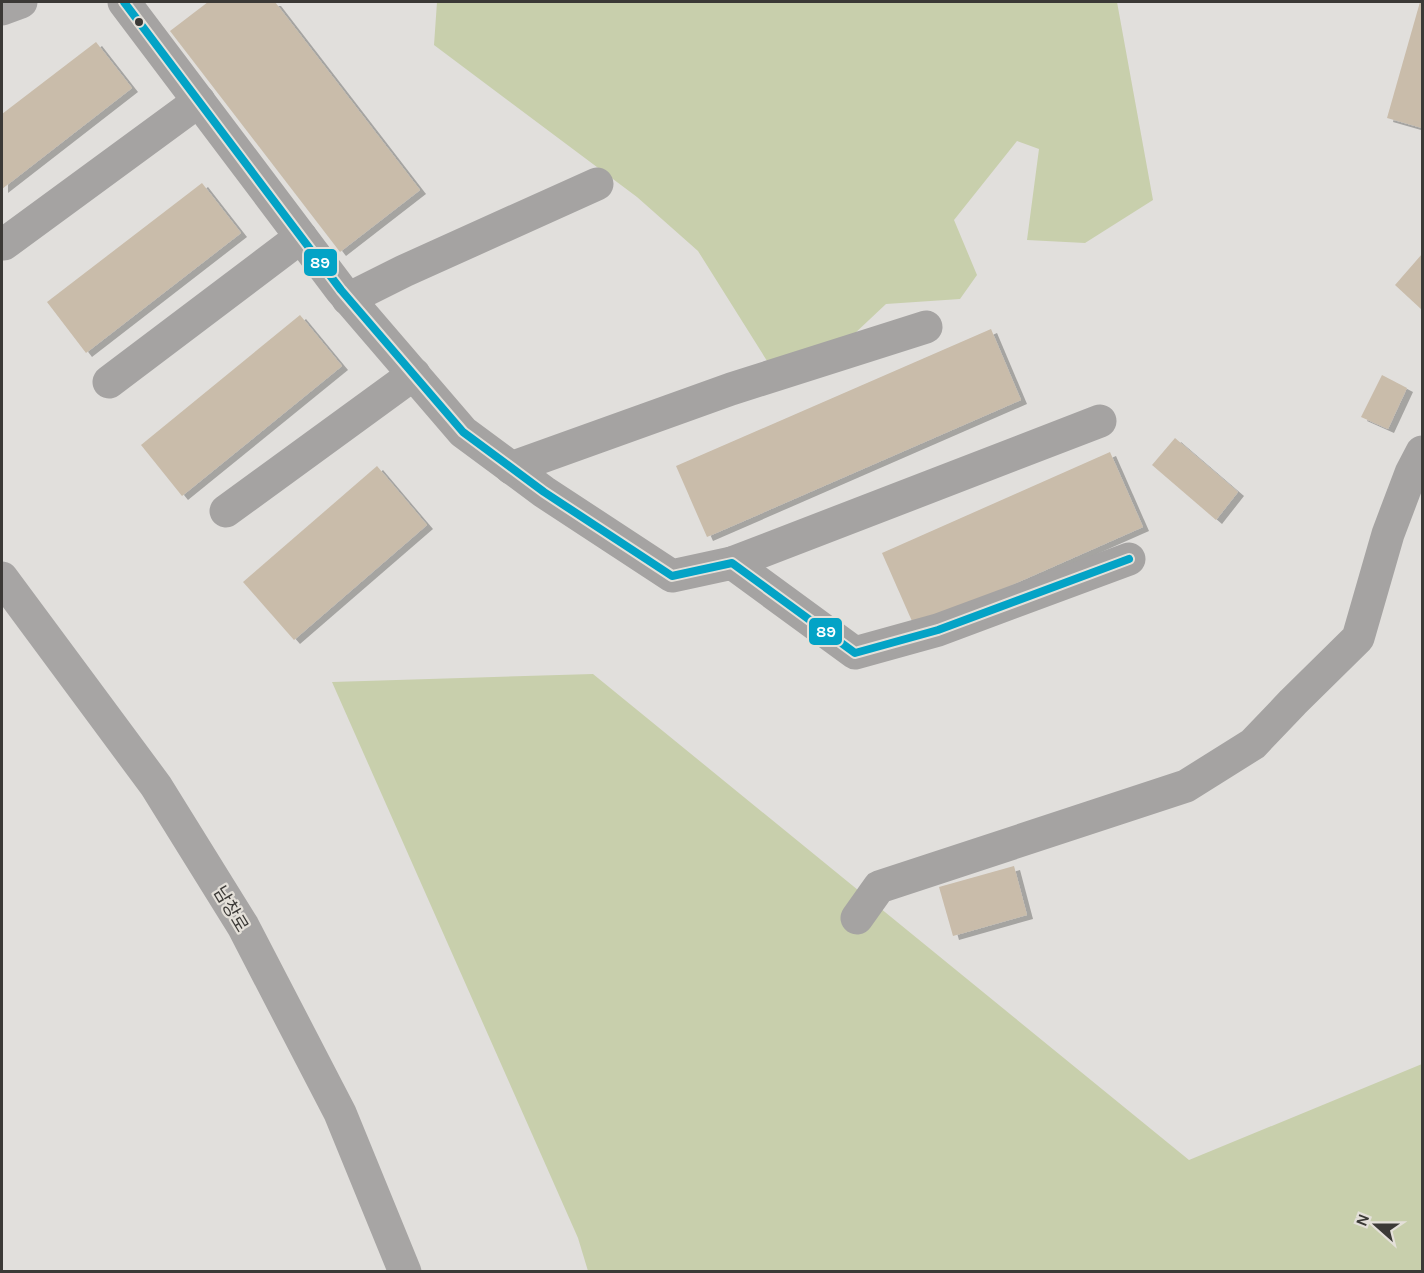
<svg xmlns="http://www.w3.org/2000/svg" width="1424" height="1273" font-family="Karla,'Noto Sans KR',sans-serif">
<style>
.green{fill:#c8cfac}
.building{fill:#c9bcaa;filter:url(#shadow)}
.lines{fill:none;stroke-linecap:round;stroke-linejoin:round}
.minor{stroke:#a5a3a2;stroke-width:33}
.major{stroke:#a7a5a4;stroke-width:33}
.bus-1-casing{stroke:#e4e0d9;stroke-width:12}
.bus-1{stroke:#03a3c6;stroke-width:8}
.bus-dot{fill:#3b3936;stroke:#e4e0d9;stroke-width:2}
.labels{text-anchor:middle;dominant-baseline:central;stroke-width:4.5;stroke-linejoin:round;paint-order:stroke}
.street-label{font-size:18px;fill:#3b3936;stroke:#e4e0d9}
.line-badge{stroke:#e4e0d9;stroke-width:2}
.badge-label{font-size:16px;text-anchor:middle;font-weight:bold;fill:#fff}
</style>
<defs>
<filter id="shadow"><feDropShadow dx="6" dy="4" stdDeviation="0" flood-color="#0004"/></filter>
</defs>
<rect width="100%" height="100%" fill="#e1dfdc"/>
<!-- green -->
<g class="green">
<polygon points="437,2 1117,2 1153,200 1085,243 1027,240 1039,149 1017,141 954,220 977,275 960,299 886,304 819,367 774,372 698,251 637,197 434,45"/>
<polygon points="593,674 1189,1160 1422,1064 1422,1271 588,1271 578,1238 332,682"/>
</g>
<!-- building -->
<g class="building">
<polygon points="208,2 275,2 420,190 340,252 170,31"/>
<polygon points="1420,2 1422,2 1422,128 1387,118"/>
<polygon points="96,42 132,88 2,189 2,114"/>
<polygon points="202,183 241,233 86,353 47,302"/>
<polygon points="1422,254 1422,310 1395,285"/>
<polygon points="300,315 342,366 182,496 141,445"/>
<polygon points="991,329 1021,400 707,537 676,466"/>
<polygon points="1382,375 1407,388 1388,429 1361,417"/>
<polygon points="1175,438 1238,492 1216,520 1152,465"/>
<polygon points="1110,452 1143,527 915,628 882,553"/>
<polygon points="377,466 427,525 294,640 243,582"/>
<polygon points="1014,866 1027,915 953,936 939,887"/>
</g>
<g class="lines">
<!-- minor -->
<g class="minor">
<polyline points="124,2 341,290 463,432 544,492 672,576 732,563 855,653 938,630 1129,559"/>
<polyline points="4,244 199,101"/>
<polyline points="348,299 404,271 597,184"/>
<polyline points="109,382 301,237"/>
<polyline points="511,468 731,389 926,327"/>
<polyline points="226,511 414,374"/>
<polyline points="732,563 1100,421"/>
<polyline points="857,918 879,887 1186,786 1253,744 1293,702 1358,638 1388,534 1411,473 1422,452"/>
</g>
<!-- major -->
<g class="major">
<polyline points="2,9 21,2"/>
<polyline points="2,578 156,786 243,926 340,1113 405,1272"/>
</g>
<defs>
<polyline id="bus-1" points="124,2 341,290 463,432 544,492 672,576 732,563 855,653 938,630 1129,559"/>
</defs>
<!-- bus-1 casing -->
<use href="#bus-1" class="bus-1-casing"/>
<!-- bus-1 -->
<use href="#bus-1" class="bus-1"/>
</g>
<!-- markers -->
<circle class="bus-dot" cx="139" cy="22" r="5"/>
<g class="labels">
<!-- street labels -->
<g class="street-label">
<text transform="translate(231 909) rotate(59)">남창로</text>
</g>
</g>
<g class="line-badge">
<rect x="303" y="248" width="35" height="29" rx="6" fill="#03a3c6"/>
<rect x="808" y="617" width="35" height="29" rx="6" fill="#03a3c6"/>
</g>
<g class="badge-label">
<text x="320" y="268">89</text>
<text x="826" y="637">89</text>
</g>
<!-- border -->
<rect width="1424" height="1273" fill="none" stroke="#3b3936" stroke-width="6"/>
<!-- north arrow -->
<g transform="translate(1376 1225) rotate(291)" stroke="#e4e0d9" stroke-width="4.5" paint-order="stroke">
<path d="M0-4.5L10 22L0 15L-10 22Z" fill="#3b3936"/>
<text y="-9" font-size="16" font-weight="bold" text-anchor="middle" fill="#3b3936">N</text>
</g>
</svg>
